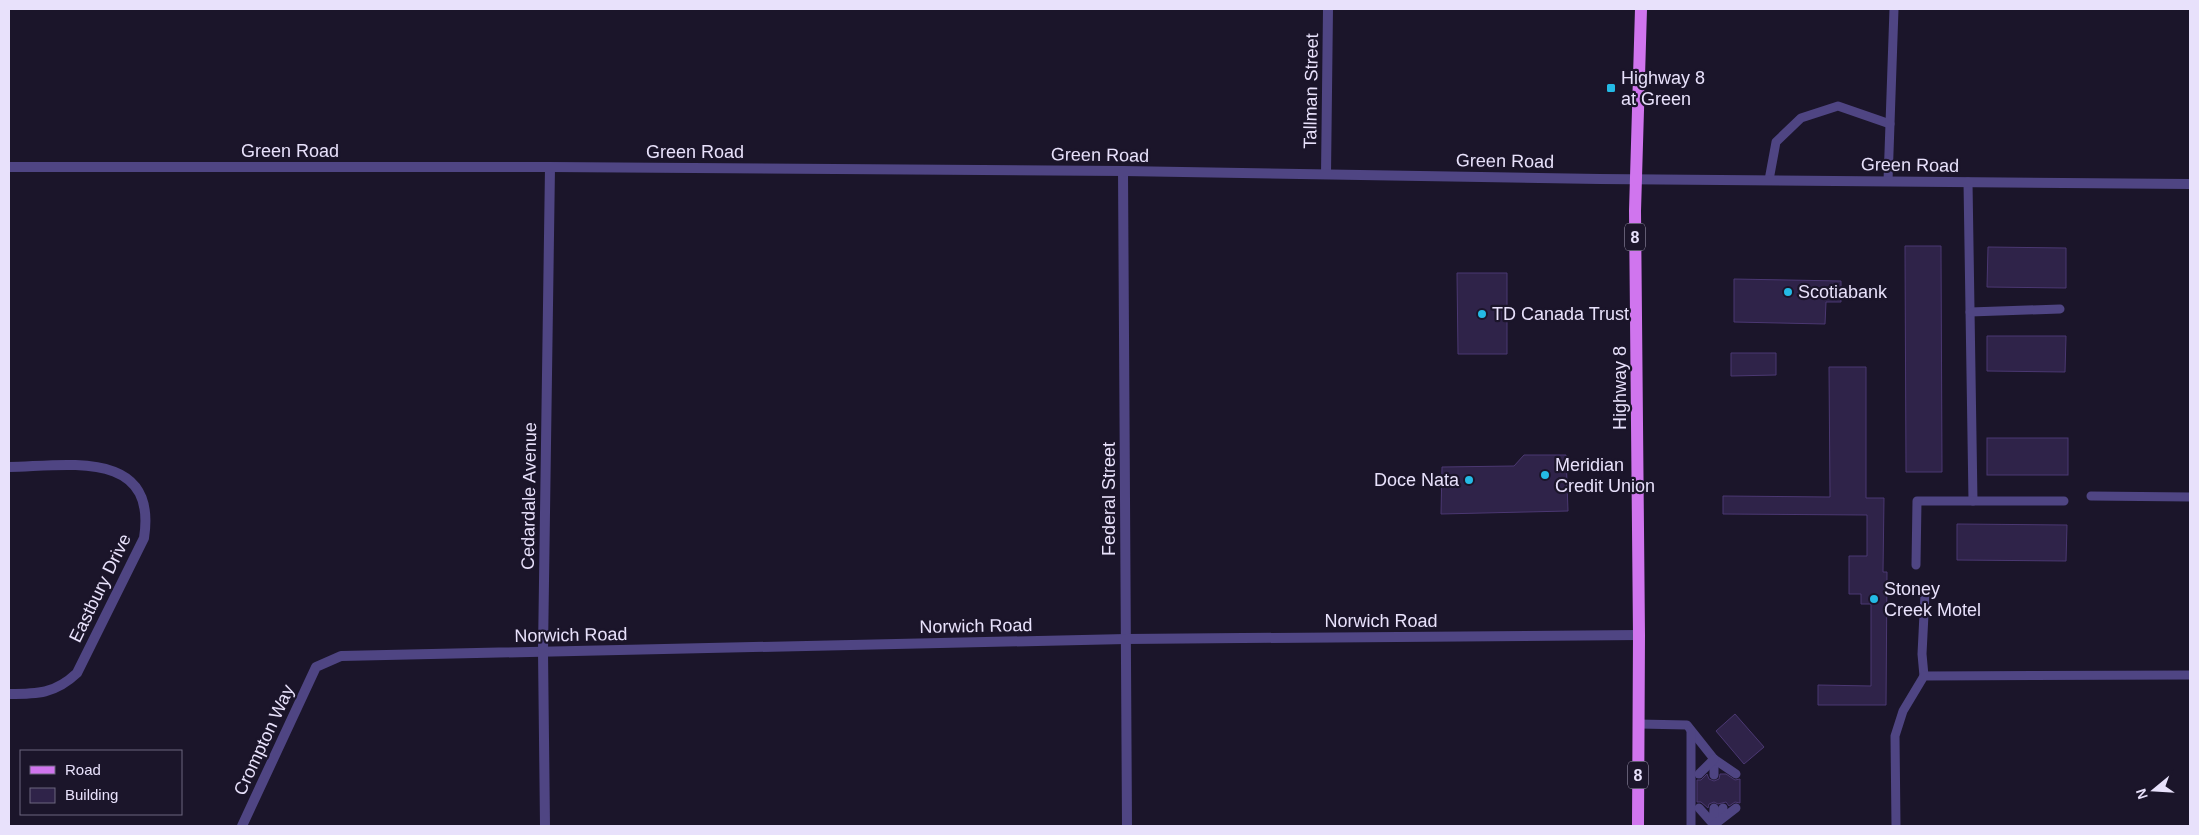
<svg xmlns="http://www.w3.org/2000/svg" width="2199" height="835" font-family="Helvetica,sans-serif">
<style>
.building{fill:#2f2349;stroke:#4b3872}
.lines{fill:none;stroke-linecap:round;stroke-linejoin:round}
.service{stroke:#4f4583;stroke-width:9}
.minor{stroke:#4f4583;stroke-width:10}
.tertiary{stroke:#4f4583;stroke-width:10}
.primary{stroke:#d075ee;stroke-width:12}
.poi-dot{fill:#24bae5;stroke:#1b152a;stroke-width:2}
.labels{text-anchor:middle;dominant-baseline:central;stroke-width:4.5;stroke-linejoin:round;paint-order:stroke}
.shield{fill:#1b152a;stroke:#aaa4bc;stroke-width:1}
.shield-label{font-size:16px;font-weight:bold;fill:#e8e1fb}
.poi-label{font-size:18px;fill:#e8e1fb;stroke:#1b152a;text-anchor:start}
.street-label{font-size:18px;fill:#e8e1fb;stroke:#1b152a}
</style>
<rect width="100%" height="100%" fill="#1b152a"/>
<!-- building -->
<g class="building">
<polygon points="1905,246 1941,246 1942,472 1906,472"/>
<polygon points="1988,247 2066,248 2066,288 1987,287"/>
<polygon points="1457,273 1507,273 1507,354 1458,354"/>
<polygon points="1734,279 1841,281 1841,302 1826,302 1825,324 1734,322"/>
<polygon points="1987,336 2066,336 2065,372 1987,371"/>
<polygon points="1731,353 1776,353 1776,375 1731,376"/>
<polygon points="1829,367 1866,367 1866,498 1884,498 1883,572 1887,572 1886,705 1818,705 1818,685 1871,686 1871,604 1861,604 1861,594 1849,594 1849,556 1867,556 1867,515 1723,514 1723,496 1830,497"/>
<rect x="1987" y="438" width="81" height="37"/>
<polygon points="1524,455 1566,455 1568,511 1441,514 1442,467 1514,466"/>
<polygon points="1957,524 2067,525 2066,561 1957,560"/>
<polygon points="1735,714 1764,747 1744,764 1716,731"/>
<polygon points="1707,774 1709,779 1714,781 1719,779 1720,774 1726,774 1735,780 1740,779 1740,803 1735,802 1729,806 1726,802 1718,804 1714,802 1709,804 1708,808 1701,802 1697,802 1697,780 1701,780"/>
</g>
<g class="lines">
<!-- service -->
<g class="service">
<polyline points="1769,180 1776,142 1801,118 1838,106 1890,124"/>
<polyline points="1888,181 1894,9"/>
<polyline points="1968,182 1973,501"/>
<polyline points="1970,312 2060,309"/>
<polyline points="2091,496 2190,497"/>
<polyline points="1916,565 1917,501 2064,501"/>
<polyline points="1924,676 1922,654 1925,594"/>
<polyline points="1639,724 1687,725 1714,759 1714,775"/>
<polyline points="1691,731 1691,826"/>
<polyline points="1714,759 1736,774"/>
<polyline points="1699,774 1714,759"/>
<polyline points="1699,808 1714,825"/>
<polyline points="1715,822 1723,808"/>
<polyline points="1713,825 1714,808"/>
<polyline points="1714,825 1736,808"/>
<polyline points="1896,826 1895,736 1903,711 1924,676 2190,675"/>
</g>
<!-- minor -->
<g class="minor">
<polyline points="1123,171 1127,826"/>
<polyline points="1326,174 1328,9"/>
<path d="M9 467C67 466 158 448 144 538L77 673C55 694 37 694 9 694"/>
<polyline points="242,826 316,667 341,656 1126,639 1639,635"/>
<polyline points="545,826 543,651 550,167"/>
</g>
<!-- tertiary -->
<polyline class="tertiary" points="9,167 550,167 1123,171 1600,179 2190,184"/>
<!-- primary -->
<polyline class="primary" points="1638,826 1639,635 1635,211 1641,9"/>
</g>
<!-- markers -->
<g class="poi-dot">
<rect x="1606" y="83" width="10" height="10" rx="2.5"/>
<circle cx="1788" cy="292" r="5"/>
<circle cx="1482" cy="314" r="5"/>
<circle cx="1545" cy="475" r="5"/>
<circle cx="1469" cy="480" r="5"/>
<circle cx="1874" cy="599" r="5"/>
</g>
<g class="labels">
<!-- shield labels -->
<g class="shield">
<rect x="1625" y="223.5" width="20" height="27" rx="4"/>
<rect x="1628" y="761.5" width="20" height="27" rx="4"/>
</g>
<g class="shield-label">
<text x="1635" y="237">8</text>
<text x="1638" y="775">8</text>
</g>
<!-- poi labels -->
<g class="poi-label">
<text x="1621" y="78">Highway 8<tspan x="1621" dy="21">at Green</tspan></text>
<text x="1798" y="292">Scotiabank</text>
<text x="1492" y="314">TD Canada Trust</text>
<text x="1555" y="465">Meridian<tspan x="1555" dy="21">Credit Union</tspan></text>
<text x="1459" y="480" text-anchor="end">Doce Nata</text>
<text x="1884" y="589">Stoney<tspan x="1884" dy="21">Creek Motel</tspan></text>
</g>
<!-- street labels -->
<g class="street-label">
<text transform="translate(1311 91) rotate(-89)">Tallman Street</text>
<text x="290" y="151">Green Road</text>
<text x="695" y="152">Green Road</text>
<text transform="translate(1100 155) rotate(1)">Green Road</text>
<text transform="translate(1505 161) rotate(1)">Green Road</text>
<text transform="translate(1910 165) rotate(1)">Green Road</text>
<text transform="translate(1620 388) rotate(-90)">Highway 8</text>
<text transform="translate(529 496) rotate(-89)">Cedardale Avenue</text>
<text transform="translate(1109 499) rotate(-90)">Federal Street</text>
<text transform="translate(100 588) rotate(-64)">Eastbury Drive</text>
<text x="1381" y="621">Norwich Road</text>
<text transform="translate(976 626) rotate(-1)">Norwich Road</text>
<text transform="translate(571 635) rotate(-1)">Norwich Road</text>
<text transform="translate(264 740) rotate(-65)">Crompton Way</text>
</g>
</g>
<!-- border -->
<rect width="2199" height="835" fill="none" stroke="#e8e1fb" stroke-width="20"/>
<!-- legend -->
<rect x="20" y="750" width="162" height="65" fill="#1b152a" stroke="#6d677e"/>
<rect x="30" y="766" width="25" height="8" fill="#d075ee" stroke="#6d677e"/>
<text x="65" y="775" font-size="15" fill="#e8e1fb">Road</text>
<rect x="30" y="788" width="25" height="15" fill="#2f2349" stroke="#6d677e"/>
<text x="65" y="800" font-size="15" fill="#e8e1fb">Building</text>
<!-- north arrow -->
<g transform="translate(2154 790) rotate(252)" stroke="#1b152a" stroke-width="4" paint-order="stroke">
<path d="M0-4L9 19L0 12L-9 19Z" fill="#e8e1fb"/>
<text y="-8" font-size="14" font-weight="bold" text-anchor="middle" fill="#e8e1fb">N</text>
</g>
</svg>
